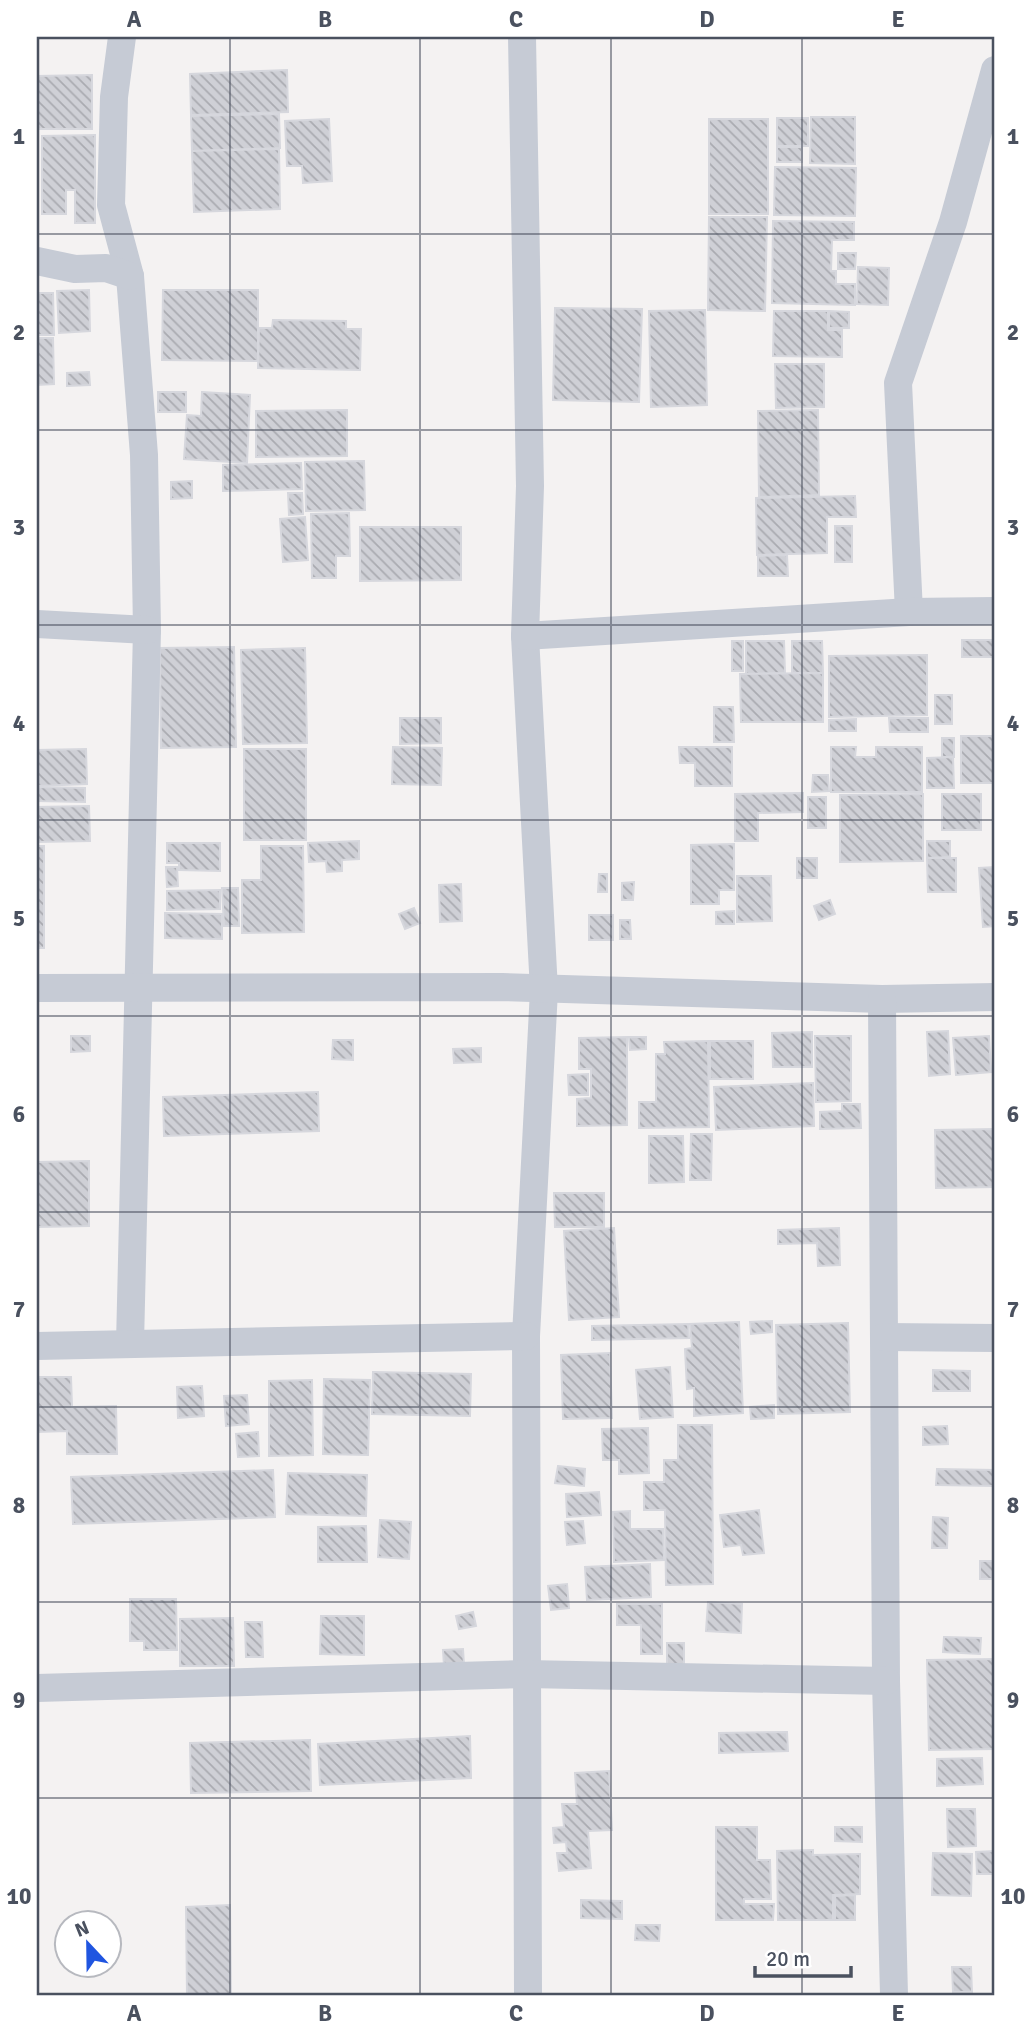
<svg xmlns="http://www.w3.org/2000/svg" width="1032" height="2032" font-family="Signika,sans-serif">
<style>
.building{fill:url(#building-back-hatch);stroke:#d6d7dd;stroke-width:2}
.lines{fill:none;stroke-linecap:round;stroke-linejoin:round}
.minor{stroke:#c6cbd5;stroke-width:28}
.grid{fill:none;stroke:#4a515f;stroke-width:2;stroke-opacity:0.55}
.neatline{fill:none;stroke:#4a515f;stroke-width:2.5}
.grid-label{font-size:23px;text-anchor:middle;font-weight:bold;fill:#4a515f}
</style>
<defs>
<pattern id="building-back-hatch" width="6" height="6" patternUnits="userSpaceOnUse" patternTransform="scale(1.75)"><rect width="6" height="6" fill="#cfd0d6"/><path d="M-1 5l2 2M0 0l6 6M5-1l2 2" fill="none" stroke="#aaabb1"/></pattern>
</defs>
<rect width="100%" height="100%" fill="#f4f2f2"/>
<!-- building -->
<g class="building">
<polygon points="287,70 288,112 191,115 190,74"/>
<polygon points="92,75 92,129 37,129 37,76"/>
<polygon points="279,114 280,148 192,151 191,116"/>
<polygon points="811,117 855,117 855,164 810,163"/>
<rect x="777" y="118" width="31" height="28"/>
<polygon points="329,119 332,181 303,183 302,166 287,166 285,121"/>
<rect x="709" y="119" width="59" height="95"/>
<polygon points="95,135 95,223 75,223 75,190 66,190 66,214 42,214 42,136"/>
<rect x="777" y="147" width="25" height="15"/>
<polygon points="279,149 280,209 194,212 192,151"/>
<polygon points="775,167 856,168 855,216 774,215"/>
<polygon points="709,217 767,217 765,311 708,310"/>
<polygon points="773,221 854,222 854,240 832,240 831,271 836,271 836,284 855,284 855,305 772,303"/>
<polygon points="838,253 856,253 855,269 838,269"/>
<polygon points="858,267 889,268 888,305 857,304"/>
<polygon points="89,290 90,331 59,333 57,291"/>
<polygon points="163,290 258,290 258,361 162,360"/>
<polygon points="37,293 53,293 54,335 37,335"/>
<polygon points="555,308 642,309 639,402 553,400"/>
<polygon points="705,310 707,405 651,407 649,311"/>
<polygon points="774,311 828,311 828,330 842,330 842,357 773,356"/>
<polygon points="829,311 849,312 849,328 829,328"/>
<polygon points="273,320 346,321 346,329 361,329 360,370 258,368 259,328 272,328"/>
<polygon points="37,338 53,338 54,384 37,385"/>
<polygon points="775,364 824,364 824,407 776,408"/>
<polygon points="89,372 90,385 67,386 67,373"/>
<rect x="158" y="392" width="28" height="20"/>
<polygon points="202,392 250,395 247,463 184,459 187,415 201,416"/>
<polygon points="347,410 347,456 256,457 256,411"/>
<polygon points="818,410 819,495 759,497 758,411"/>
<polygon points="364,461 365,510 306,511 305,462"/>
<polygon points="301,463 302,489 223,491 223,465"/>
<polygon points="192,481 192,498 171,499 171,482"/>
<polygon points="288,493 302,493 303,514 289,515"/>
<polygon points="855,496 856,517 827,517 827,553 757,555 756,498"/>
<polygon points="349,513 350,556 336,556 336,578 312,578 311,514"/>
<polygon points="305,517 308,560 283,562 280,519"/>
<rect x="835" y="526" width="17" height="36"/>
<polygon points="360,527 461,527 461,580 360,581"/>
<polygon points="787,555 788,576 758,576 758,556"/>
<rect x="962" y="640" width="33" height="17"/>
<rect x="732" y="641" width="11" height="30"/>
<polygon points="746,641 784,641 785,673 746,674"/>
<polygon points="792,641 822,641 823,673 792,673"/>
<polygon points="234,647 236,747 161,748 160,648"/>
<polygon points="305,648 307,743 243,744 241,650"/>
<polygon points="927,655 927,715 829,717 829,656"/>
<polygon points="823,673 823,722 741,722 740,674"/>
<rect x="935" y="695" width="17" height="29"/>
<polygon points="714,707 733,707 734,742 714,742"/>
<polygon points="400,718 441,718 441,743 400,744"/>
<polygon points="889,718 928,718 928,732 890,732"/>
<polygon points="856,719 856,731 829,731 829,720"/>
<rect x="961" y="736" width="34" height="47"/>
<rect x="942" y="738" width="12" height="19"/>
<polygon points="393,747 442,748 441,785 392,784"/>
<polygon points="679,747 732,747 732,786 695,786 695,763 680,763"/>
<polygon points="831,747 856,747 855,757 876,757 876,747 922,747 922,792 831,792"/>
<polygon points="86,749 87,784 37,786 37,750"/>
<rect x="244" y="749" width="62" height="91"/>
<polygon points="953,757 954,788 927,788 927,758"/>
<polygon points="813,775 828,775 829,791 812,792"/>
<polygon points="37,787 85,788 85,802 37,801"/>
<polygon points="803,793 803,812 758,813 758,841 735,841 735,794"/>
<polygon points="923,794 923,861 840,862 840,795"/>
<rect x="942" y="794" width="39" height="36"/>
<rect x="808" y="797" width="18" height="31"/>
<polygon points="89,806 90,841 37,842 37,807"/>
<polygon points="359,841 359,859 342,860 342,871 327,872 326,861 309,862 308,843"/>
<polygon points="927,841 950,841 950,857 927,858"/>
<polygon points="167,843 220,843 220,871 179,870 179,863 167,863"/>
<polygon points="734,844 734,890 719,890 719,904 691,904 691,845"/>
<rect x="37" y="846" width="7" height="102"/>
<polygon points="261,846 303,846 304,932 242,933 242,880 261,880"/>
<rect x="797" y="858" width="20" height="20"/>
<polygon points="927,858 956,858 956,892 928,892"/>
<polygon points="166,867 177,867 178,886 167,887"/>
<polygon points="995,867 995,926 983,927 979,868"/>
<polygon points="599,874 607,874 607,892 598,892"/>
<polygon points="737,876 771,876 772,921 737,922"/>
<polygon points="634,882 633,900 622,900 622,883"/>
<polygon points="461,884 462,921 440,922 439,885"/>
<polygon points="222,888 238,888 239,926 224,926"/>
<polygon points="220,890 220,909 167,910 167,891"/>
<polygon points="830,900 835,914 819,920 814,906"/>
<polygon points="414,908 420,923 405,929 399,914"/>
<polygon points="734,911 734,924 716,924 716,912"/>
<polygon points="165,913 222,914 222,939 165,938"/>
<rect x="589" y="915" width="24" height="25"/>
<polygon points="620,920 630,920 631,939 620,939"/>
<polygon points="948,1031 950,1074 929,1076 927,1032"/>
<polygon points="812,1032 812,1067 773,1067 772,1033"/>
<polygon points="71,1036 90,1036 90,1051 71,1052"/>
<polygon points="815,1036 851,1036 851,1101 816,1102"/>
<polygon points="989,1036 991,1072 956,1075 953,1038"/>
<polygon points="627,1037 627,1125 577,1126 577,1099 591,1098 591,1069 579,1069 579,1038"/>
<polygon points="629,1037 646,1037 646,1049 630,1050"/>
<polygon points="333,1040 353,1040 353,1060 332,1059"/>
<polygon points="708,1041 709,1127 639,1128 639,1102 656,1102 656,1054 665,1054 664,1042"/>
<rect x="710" y="1041" width="43" height="38"/>
<polygon points="481,1048 481,1062 454,1063 453,1049"/>
<polygon points="588,1074 588,1095 569,1095 568,1075"/>
<polygon points="813,1083 814,1126 716,1130 714,1087"/>
<polygon points="318,1092 319,1131 164,1136 163,1097"/>
<polygon points="842,1104 860,1104 861,1128 820,1129 820,1112 842,1111"/>
<polygon points="995,1129 995,1187 936,1188 935,1130"/>
<polygon points="691,1134 712,1134 711,1180 690,1180"/>
<polygon points="649,1136 683,1136 684,1182 649,1183"/>
<polygon points="89,1161 89,1226 37,1227 37,1162"/>
<polygon points="554,1193 604,1193 604,1227 555,1227"/>
<polygon points="614,1228 619,1317 569,1320 564,1231"/>
<polygon points="839,1228 840,1265 818,1266 817,1243 778,1244 778,1230"/>
<polygon points="772,1321 772,1332 751,1334 750,1322"/>
<polygon points="739,1322 743,1413 694,1416 694,1388 687,1389 685,1349 692,1348 690,1324"/>
<polygon points="848,1323 850,1412 778,1414 776,1325"/>
<polygon points="688,1324 689,1338 592,1340 592,1326"/>
<polygon points="610,1353 612,1418 563,1419 561,1355"/>
<polygon points="670,1367 673,1417 640,1419 636,1370"/>
<polygon points="933,1370 970,1371 970,1391 933,1391"/>
<polygon points="373,1372 471,1374 470,1416 372,1414"/>
<polygon points="37,1377 71,1377 72,1407 116,1406 117,1454 67,1454 67,1431 37,1432"/>
<polygon points="324,1379 370,1380 368,1455 323,1454"/>
<polygon points="312,1380 313,1455 269,1456 269,1381"/>
<polygon points="202,1386 204,1416 178,1418 177,1387"/>
<polygon points="247,1395 249,1424 226,1426 224,1396"/>
<polygon points="774,1405 774,1418 751,1419 750,1407"/>
<polygon points="678,1425 712,1425 713,1584 666,1585 665,1510 644,1510 644,1482 664,1482 664,1460 678,1460"/>
<polygon points="947,1426 948,1444 923,1445 923,1427"/>
<polygon points="648,1428 649,1473 619,1474 619,1460 603,1460 602,1429"/>
<polygon points="258,1432 259,1456 238,1457 236,1434"/>
<polygon points="558,1466 585,1469 584,1486 555,1483"/>
<polygon points="937,1469 995,1470 995,1486 936,1485"/>
<polygon points="273,1470 275,1517 73,1524 71,1477"/>
<polygon points="288,1473 367,1475 366,1516 286,1514"/>
<polygon points="599,1492 601,1515 567,1517 566,1494"/>
<polygon points="759,1510 764,1553 743,1555 741,1545 724,1547 720,1515"/>
<polygon points="630,1511 630,1529 663,1529 664,1560 614,1562 613,1512"/>
<polygon points="933,1517 948,1518 947,1548 932,1548"/>
<polygon points="380,1520 411,1522 409,1559 378,1557"/>
<polygon points="583,1521 585,1543 567,1545 565,1522"/>
<polygon points="366,1526 367,1562 318,1562 318,1527"/>
<rect x="980" y="1561" width="15" height="18"/>
<polygon points="650,1564 651,1597 587,1600 585,1567"/>
<polygon points="567,1584 569,1608 551,1610 548,1586"/>
<polygon points="130,1599 176,1599 177,1650 144,1650 144,1641 130,1641"/>
<polygon points="708,1602 742,1604 741,1633 706,1631"/>
<polygon points="617,1604 662,1604 662,1654 641,1654 641,1625 617,1625"/>
<polygon points="473,1612 476,1626 459,1629 456,1616"/>
<polygon points="321,1616 364,1616 364,1655 320,1654"/>
<polygon points="233,1618 234,1666 180,1666 180,1619"/>
<polygon points="245,1622 262,1622 263,1657 246,1657"/>
<polygon points="944,1637 981,1638 980,1654 943,1652"/>
<rect x="667" y="1643" width="17" height="24"/>
<polygon points="463,1649 464,1665 444,1666 443,1650"/>
<polygon points="995,1659 995,1749 929,1750 927,1660"/>
<polygon points="787,1732 788,1751 719,1753 719,1733"/>
<polygon points="470,1736 471,1778 320,1785 318,1744"/>
<polygon points="310,1740 311,1791 191,1793 190,1743"/>
<polygon points="982,1758 983,1784 937,1786 937,1759"/>
<polygon points="609,1771 612,1830 588,1831 591,1868 559,1871 557,1853 567,1853 566,1842 554,1843 553,1828 564,1827 562,1804 577,1804 575,1773"/>
<polygon points="947,1809 975,1809 976,1846 948,1847"/>
<polygon points="716,1827 757,1827 757,1860 770,1860 771,1899 744,1899 744,1904 774,1904 773,1920 716,1920"/>
<polygon points="835,1827 862,1827 862,1842 835,1841"/>
<polygon points="813,1850 813,1855 860,1854 860,1894 833,1895 833,1920 778,1920 777,1851"/>
<polygon points="995,1851 995,1874 977,1874 976,1852"/>
<polygon points="933,1853 972,1854 971,1896 932,1895"/>
<polygon points="855,1895 855,1920 835,1920 835,1896"/>
<polygon points="581,1900 622,1901 622,1919 581,1918"/>
<polygon points="230,1905 231,1995 187,1995 186,1907"/>
<polygon points="636,1925 660,1925 659,1941 635,1940"/>
<polygon points="952,1967 971,1967 972,1992 953,1992"/>
</g>
<g class="lines">
<!-- minor -->
<g class="minor">
<polyline points="122,37 114,97 111,205 130,276 144,455 147,630 130,1344"/>
<polyline points="522,37 530,486 525,636 544,990 526,1336 528,1995"/>
<polyline points="37,261 75,269 106,268 130,276"/>
<polyline points="909,612 898,383 953,222 995,70"/>
<polyline points="37,624 147,630"/>
<polyline points="525,636 909,612 995,611"/>
<polyline points="37,988 502,987 882,999 995,997"/>
<polyline points="882,999 886,1681 894,1995"/>
<polyline points="884,1337 995,1338"/>
<polyline points="37,1346 526,1336"/>
<polyline points="37,1688 526,1674 886,1681"/>
</g>
</g>
<!-- grid -->
<path class="grid" d="M230 37V1995M420 37V1995M611 37V1995M802 37V1995M37 234H995M37 430H995M37 625H995M37 820H995M37 1016H995M37 1212H995M37 1407H995M37 1602H995M37 1798H995"/>
<!-- border -->
<rect width="1032" height="2032" fill="none" stroke="#ffffff" stroke-width="77"/>
<!-- north arrow -->
<g transform="translate(88 1944) rotate(338)"><circle r="33" fill="#ffffff" stroke="#b7b9bf" stroke-width="2"/>
<path d="M0-5L12 26L0 18L-12 26Z" fill="#2055e0"/>
<text y="-10" font-size="19" font-weight="bold" text-anchor="middle" fill="#4a515f">N</text>
</g>
<!-- scale -->
<path d="M755 1966v10h96v-10" fill="none" stroke="#4a515f" stroke-width="3.5"/>
<text x="766" y="1966" font-size="21" fill="#4a515f" stroke="#ffffff" stroke-width="5" paint-order="stroke">20 m</text>
<rect x="38" y="38" width="955" height="1956" class="neatline"/>
<g class="grid-label">
<text x="134" y="27">A</text>
<text x="325" y="27">B</text>
<text x="516" y="27">C</text>
<text x="707" y="27">D</text>
<text x="898" y="27">E</text>
<text x="19" y="144">1</text>
<text x="1013" y="144">1</text>
<text x="19" y="340">2</text>
<text x="1013" y="340">2</text>
<text x="19" y="535">3</text>
<text x="1013" y="535">3</text>
<text x="19" y="731">4</text>
<text x="1013" y="731">4</text>
<text x="19" y="926">5</text>
<text x="1013" y="926">5</text>
<text x="19" y="1122">6</text>
<text x="1013" y="1122">6</text>
<text x="19" y="1317">7</text>
<text x="1013" y="1317">7</text>
<text x="19" y="1513">8</text>
<text x="1013" y="1513">8</text>
<text x="19" y="1708">9</text>
<text x="1013" y="1708">9</text>
<text x="19" y="1904">10</text>
<text x="1013" y="1904">10</text>
<text x="134" y="2021">A</text>
<text x="325" y="2021">B</text>
<text x="516" y="2021">C</text>
<text x="707" y="2021">D</text>
<text x="898" y="2021">E</text>
</g>
</svg>
